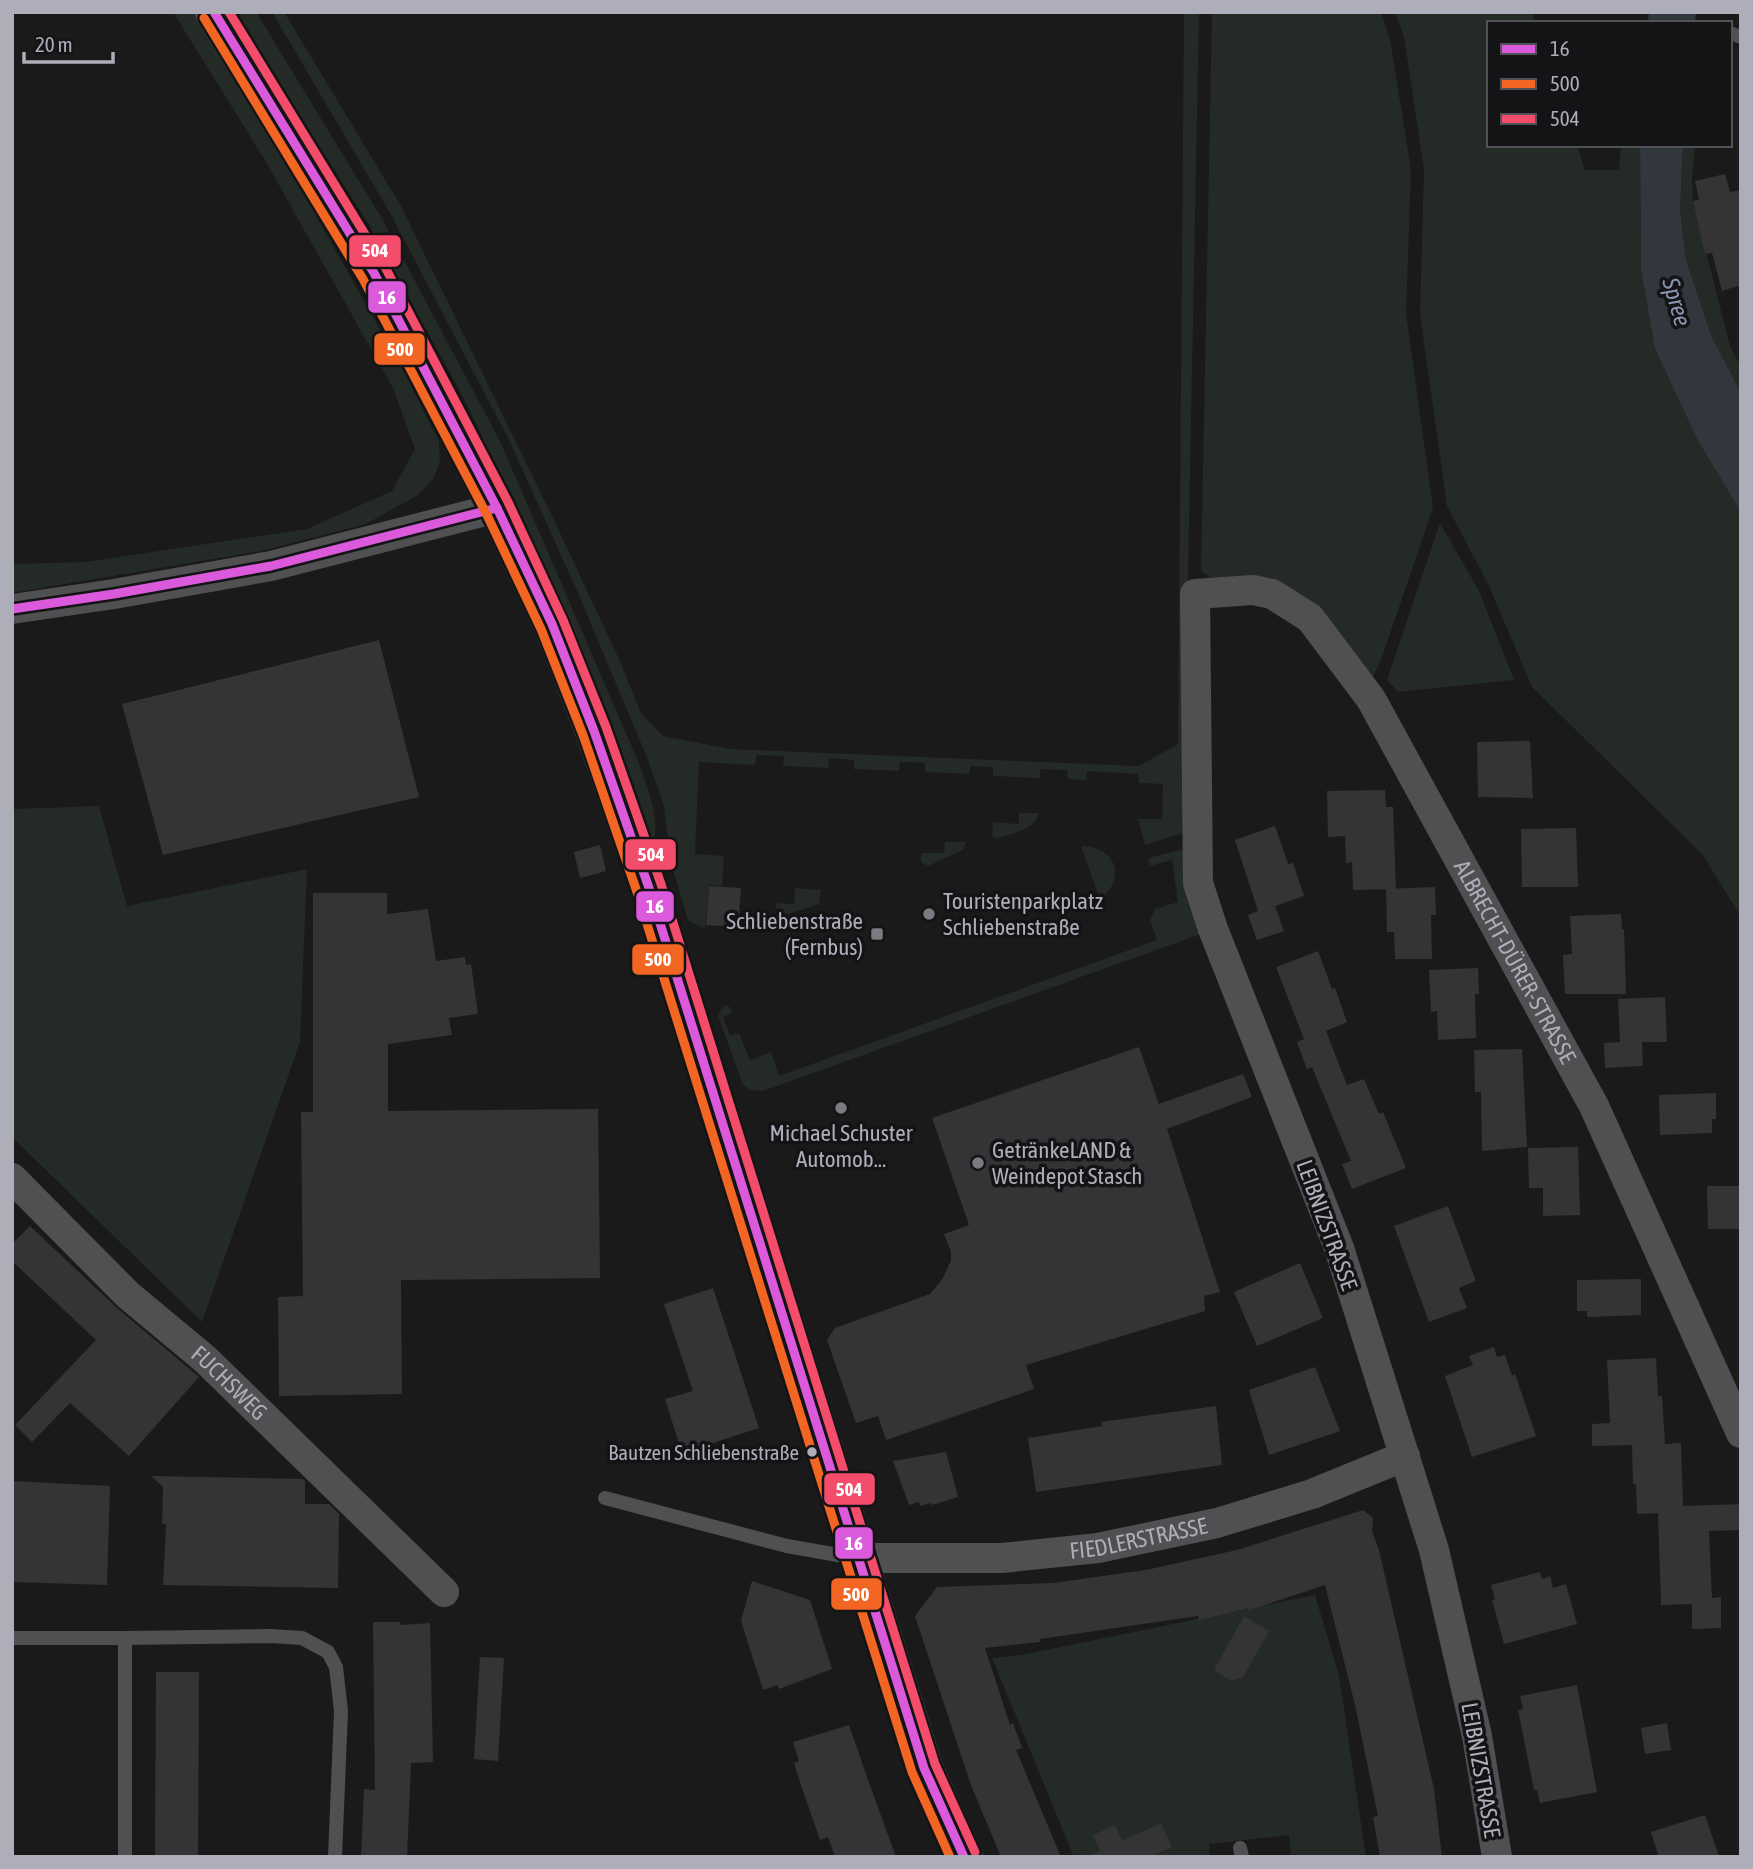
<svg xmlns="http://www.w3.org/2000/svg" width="1753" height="1869" font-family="'Asap Condensed',sans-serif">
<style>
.green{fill:#242a25}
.water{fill:#32363d}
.building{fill:#343436}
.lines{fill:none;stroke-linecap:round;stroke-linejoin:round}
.service{stroke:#505053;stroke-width:14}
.minor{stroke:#505053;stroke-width:30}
.secondary{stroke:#4e4e51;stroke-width:38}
.bus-1-casing{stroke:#141416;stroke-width:14}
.bus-2-casing{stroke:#141416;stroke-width:14}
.bus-3-casing{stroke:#141416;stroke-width:14}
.bus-1{stroke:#db5adb;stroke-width:9}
.bus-2{stroke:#f26522;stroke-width:9}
.bus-3{stroke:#f44d6c;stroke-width:9}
.poi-dot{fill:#7a7a81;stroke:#141416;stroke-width:2.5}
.bus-dot{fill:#adaeb9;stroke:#141416;stroke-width:2.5}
.labels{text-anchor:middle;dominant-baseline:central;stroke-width:7;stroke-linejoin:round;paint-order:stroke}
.bus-label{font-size:21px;fill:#adaeb9;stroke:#141416;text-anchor:end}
.poi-label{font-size:23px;fill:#adaeb9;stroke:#141416;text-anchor:start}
.street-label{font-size:23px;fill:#adaeb9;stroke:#141416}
.water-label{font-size:24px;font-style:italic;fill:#8996af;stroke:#141416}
.line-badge{stroke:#141416;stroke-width:2.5}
.badge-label{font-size:19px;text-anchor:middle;font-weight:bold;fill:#fff}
</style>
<rect width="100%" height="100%" fill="#1a1a1a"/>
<!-- green -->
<g class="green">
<polygon points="173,12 194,12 280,151 407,378 439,441 440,460 434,478 418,495 366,524 261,551 12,593 12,564 85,562 307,529 392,491 415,449 393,388 266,162"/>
<path d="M235 12H256L381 217 500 441 638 761C647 787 662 819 652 847L516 507 462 395 369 225Z"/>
<polygon points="272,12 284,12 401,206 553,518 619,659 641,713 663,736 730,749 1139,766 1178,744 1184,12 1199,12 1183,833 1145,845 1138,819 1162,819 1163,784 1139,783 1138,774 1087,771 1086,780 1068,779 1067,770 1040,769 1040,778 993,776 993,767 970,766 969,774 925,772 925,763 900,762 899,771 854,769 854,760 829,758 828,768 783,766 784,756 757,755 755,765 699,762 695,854 724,856 722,886 709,885 705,929 688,920 670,860 664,806 648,760 578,593 509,440 390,213"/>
<polygon points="1212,12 1381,12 1390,40 1411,169 1406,313 1433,508 1382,657 1370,684 1315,611 1218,583 1201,571"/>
<polygon points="1395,12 1533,12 1534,23 1489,23 1489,145 1577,145 1585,170 1619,170 1621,145 1640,145 1641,270 1655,349 1698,441 1741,512 1741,917 1702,854 1532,687 1489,586 1447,506 1420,314 1424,170 1404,37"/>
<polygon points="1683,145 1695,145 1692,177 1693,201 1730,346 1741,367 1741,393 1711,335 1686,260 1680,210"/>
<polygon points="1440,523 1479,591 1514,680 1398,692 1387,680"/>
<polygon points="99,806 127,906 307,869 300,1042 202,1322 12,1137 12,809"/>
<path d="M1019 813H1038C1037 830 1009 834 996 839L992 836 993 822 1019 824Z"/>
<polygon points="945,842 966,842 963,850 928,866 921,862 921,853 944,853"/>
<path d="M1081 846C1116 846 1127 878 1100 900Z"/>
<polygon points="1184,849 1204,933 763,1091 750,1090 743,1085 718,1016 722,1008 728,1005 732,1013 723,1017 730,1036 739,1033 750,1060 771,1052 779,1076 1157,940 1150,920 1155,909 1178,902 1172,860 1150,866 1148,858"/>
<polygon points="795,888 821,890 819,904 785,915 778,912 775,903 794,904"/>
<polygon points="1315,1595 1339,1675 1366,1857 1291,1857 1289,1835 1209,1844 1210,1857 1074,1857 992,1658 1021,1655"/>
</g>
<!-- water -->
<g class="water">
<polygon points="1649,12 1696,12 1695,21 1648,20"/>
<polygon points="1640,145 1683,145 1680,210 1686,260 1711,335 1741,393 1741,512 1698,441 1655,349 1641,270"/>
</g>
<!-- building -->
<g class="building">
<polygon points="1725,174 1730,192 1741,190 1741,285 1722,291 1712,253 1705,254 1693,201 1699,200 1695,181"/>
<polygon points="379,640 419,797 163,855 122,704"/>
<polygon points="1530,741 1533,798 1478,797 1477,742"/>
<polygon points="1385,790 1386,807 1393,807 1396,889 1353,890 1352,862 1346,863 1345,836 1328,837 1327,791"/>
<polygon points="1275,826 1288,864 1293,863 1304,896 1275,906 1284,931 1257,940 1248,915 1258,911 1235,840"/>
<polygon points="1576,828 1578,887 1522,887 1521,829"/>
<polygon points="600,845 606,871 580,878 574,852"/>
<polygon points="709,886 741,888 738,927 706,925"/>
<polygon points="1435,887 1436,915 1431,915 1432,959 1395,959 1394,932 1387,932 1386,889"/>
<polygon points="313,893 387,893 387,914 428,909 436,961 465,957 466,965 471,964 478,1014 449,1018 452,1035 388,1044 388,1111 598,1109 600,1278 401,1280 402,1394 279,1396 278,1297 303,1296 301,1112 313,1112"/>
<polygon points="1621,914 1622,930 1624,929 1626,994 1565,994 1563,955 1572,954 1570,916"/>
<polygon points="1318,951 1332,989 1335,988 1347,1022 1326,1031 1347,1085 1364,1079 1379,1114 1383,1112 1406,1168 1352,1189 1342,1164 1351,1161 1312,1067 1307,1069 1297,1042 1304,1039 1276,967"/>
<polygon points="1478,968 1479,994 1475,994 1476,1038 1438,1040 1437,1011 1431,1012 1429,970"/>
<polygon points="1665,997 1667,1042 1642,1042 1643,1066 1605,1068 1604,1043 1620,1042 1618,999"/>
<polygon points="1139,1047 1159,1104 1243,1074 1252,1097 1167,1129 1220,1292 1204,1296 1205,1311 1026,1365 1034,1389 886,1440 878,1416 856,1423 827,1340 835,1328 930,1294 943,1278 951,1260 951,1252 944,1234 969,1225 932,1118"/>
<polygon points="1522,1049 1527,1147 1482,1151 1481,1092 1475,1092 1474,1050"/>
<polygon points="1716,1093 1716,1119 1712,1119 1712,1133 1660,1135 1659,1095"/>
<polygon points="1578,1147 1580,1215 1543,1216 1543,1188 1529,1188 1528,1148"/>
<polygon points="1707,1186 1741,1186 1741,1229 1708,1229"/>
<polygon points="1448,1206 1476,1281 1459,1288 1467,1308 1429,1322 1394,1226"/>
<polygon points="30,1226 117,1308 199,1377 129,1456 70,1403 32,1442 15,1425 96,1340 12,1261 12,1244"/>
<polygon points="1300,1263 1323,1318 1257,1346 1234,1292"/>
<polygon points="1641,1279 1641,1315 1587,1317 1587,1311 1577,1311 1577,1280"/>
<polygon points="713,1288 759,1428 682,1453 665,1399 693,1391 664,1304"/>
<polygon points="1494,1347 1497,1357 1505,1355 1512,1376 1515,1374 1536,1436 1472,1457 1445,1376 1473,1365 1469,1356"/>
<polygon points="1656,1358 1658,1396 1662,1396 1665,1444 1681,1443 1683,1506 1741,1504 1741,1530 1709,1531 1712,1598 1721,1597 1721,1628 1692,1629 1692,1604 1661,1605 1658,1513 1637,1514 1636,1484 1633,1484 1632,1445 1592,1446 1592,1424 1610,1423 1607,1360"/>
<polygon points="1315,1367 1340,1431 1269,1455 1249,1390"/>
<polygon points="1216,1406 1222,1465 1036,1492 1028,1438 1102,1426 1101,1422"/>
<polygon points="946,1452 958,1497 932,1505 931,1503 920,1506 919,1502 909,1505 893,1461"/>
<polygon points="151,1476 303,1479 305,1481 305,1504 329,1504 339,1514 338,1588 163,1585 166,1524 162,1524 163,1487"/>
<polygon points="12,1481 110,1486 107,1585 12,1582"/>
<polygon points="1363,1510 1373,1518 1372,1531 1379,1550 1434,1789 1442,1857 1380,1857 1373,1817 1378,1816 1355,1705 1325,1585 1247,1611 1249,1608 1199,1620 1198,1616 1040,1639 1040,1642 985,1648 1010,1725 1013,1723 1022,1748 1016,1750 1061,1857 1001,1857 971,1785 915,1616 937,1587 1053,1583 1146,1570 1237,1550"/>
<polygon points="1540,1572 1542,1579 1550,1576 1553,1588 1566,1584 1577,1624 1504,1644 1492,1600 1495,1599 1491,1585"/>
<polygon points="752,1581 810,1600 832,1669 779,1689 777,1685 763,1690 741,1621"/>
<polygon points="1244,1616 1269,1631 1243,1677 1231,1681 1214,1670"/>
<polygon points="373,1622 400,1622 400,1625 430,1623 433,1762 411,1763 407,1857 361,1857 364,1789 375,1790"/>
<polygon points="480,1657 504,1658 498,1761 474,1759"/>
<polygon points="156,1672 199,1672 198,1857 155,1857"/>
<polygon points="1577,1685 1597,1792 1540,1803 1537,1790 1534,1790 1518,1710 1523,1709 1520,1696"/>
<polygon points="1667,1723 1671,1750 1645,1754 1641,1728"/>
<polygon points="849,1725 868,1780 896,1857 835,1857 828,1837 820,1840 801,1785 794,1763 799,1761 793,1742"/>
<polygon points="1705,1815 1719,1857 1659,1857 1651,1832"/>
<polygon points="1161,1823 1172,1847 1150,1857 1088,1857 1100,1851 1093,1835 1115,1825 1122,1841"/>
</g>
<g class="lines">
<!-- service -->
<g class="service">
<polyline points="1730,33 1741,37"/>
<polyline points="605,1498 787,1546 855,1558"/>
<polyline points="12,1638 125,1638"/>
<polyline points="1240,1848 1242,1857"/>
<polyline points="125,1857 125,1638 271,1636 302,1638 328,1652 336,1667 341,1711 335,1857"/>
</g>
<!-- minor -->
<g class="minor">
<polyline points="12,609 114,594 271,566 497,508"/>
<path id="s1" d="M12 1178 128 1295 205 1359 444 1592"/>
<path id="s2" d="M858 1558H1002L1098 1548 1217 1523 1312 1494 1405 1456"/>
<path id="s3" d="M1497 1857 1477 1736 1434 1550 1339 1248 1213 929 1198 883 1195 594 1253 590 1272 594 1310 618 1371 699 1594 1106 1741 1433"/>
</g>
<!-- secondary -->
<polyline class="secondary" points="214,12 374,273 497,508 552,624 594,731 649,888 924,1768 964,1857"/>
<defs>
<g id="bus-1">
<polyline points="214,12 374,273 497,508 552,624 594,731 649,888 924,1768 964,1857"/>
<polyline points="12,609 114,594 271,566 497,508"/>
</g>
<polyline id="bus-2" points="204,18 363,279 486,513 541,629 583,735 637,892 912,1772 950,1857"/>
<polyline id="bus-3" points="229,12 385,267 508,502 563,620 606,727 661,884 935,1764 975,1852"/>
</defs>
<!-- bus-1 casing -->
<use href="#bus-1" class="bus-1-casing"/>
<!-- bus-2 casing -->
<use href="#bus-2" class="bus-2-casing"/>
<!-- bus-3 casing -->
<use href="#bus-3" class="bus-3-casing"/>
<!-- bus-1 -->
<use href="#bus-1" class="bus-1"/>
<!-- bus-2 -->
<use href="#bus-2" class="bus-2"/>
<!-- bus-3 -->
<use href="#bus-3" class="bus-3"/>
</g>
<!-- markers -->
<g class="poi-dot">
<circle cx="929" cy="914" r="7"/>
<rect x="870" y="927" width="14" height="14" rx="3.5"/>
<circle cx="841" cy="1108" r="7"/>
<circle cx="978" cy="1163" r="7"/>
</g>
<circle class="bus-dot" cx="812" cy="1452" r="6"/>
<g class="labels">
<!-- bus labels -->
<g class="bus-label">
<text x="799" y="1452">Bautzen Schliebenstraße</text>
</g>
<!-- poi labels -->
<g class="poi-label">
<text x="943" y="901">Touristenparkplatz<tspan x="943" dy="26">Schliebenstraße</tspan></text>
<text x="863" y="921" text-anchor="end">Schliebenstraße<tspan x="863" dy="26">(Fernbus)</tspan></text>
<text x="841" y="1133" text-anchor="middle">Michael Schuster<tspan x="841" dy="26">Automob...</tspan></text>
<text x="992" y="1150">GetränkeLAND &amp;<tspan x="992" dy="26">Weindepot Stasch</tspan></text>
</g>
<!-- street labels -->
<g class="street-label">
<text stroke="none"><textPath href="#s3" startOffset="1834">ALBRECHT-DÜRER-STRASSE</textPath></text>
<text transform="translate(1327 1225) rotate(70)">LEIBNIZSTRASSE</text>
<text stroke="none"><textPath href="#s1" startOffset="299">FUCHSWEG</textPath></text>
<text stroke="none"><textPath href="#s2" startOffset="282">FIEDLERSTRASSE</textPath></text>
<text transform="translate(1481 1770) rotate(80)">LEIBNIZSTRASSE</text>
</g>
<!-- water labels -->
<g class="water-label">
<text transform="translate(1677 302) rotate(74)">Spree</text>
</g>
</g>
<g class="line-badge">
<rect x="348" y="234" width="54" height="34" rx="7" fill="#f44d6c"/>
<rect x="367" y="280" width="40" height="34" rx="7" fill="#db5adb"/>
<rect x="373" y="332" width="53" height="34" rx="7" fill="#f26522"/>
<rect x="624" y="838" width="53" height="33" rx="7" fill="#f44d6c"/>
<rect x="635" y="890" width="40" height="33" rx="7" fill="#db5adb"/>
<rect x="631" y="943" width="54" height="33" rx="7" fill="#f26522"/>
<rect x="823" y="1472" width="53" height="34" rx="7" fill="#f44d6c"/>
<rect x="834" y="1526" width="40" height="34" rx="7" fill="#db5adb"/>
<rect x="830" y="1577" width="53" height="34" rx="7" fill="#f26522"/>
</g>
<g class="badge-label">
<text x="375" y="257">504</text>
<text x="387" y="304">16</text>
<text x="400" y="356">500</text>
<text x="651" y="861">504</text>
<text x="655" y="913">16</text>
<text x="658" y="966">500</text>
<text x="849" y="1496">504</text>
<text x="854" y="1550">16</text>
<text x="856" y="1601">500</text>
</g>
<!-- border -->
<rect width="1753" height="1869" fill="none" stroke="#adaeb9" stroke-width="28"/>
<!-- legend -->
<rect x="1487" y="21" width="245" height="126" fill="#141416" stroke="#515257" stroke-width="2"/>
<rect x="1501" y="44" width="35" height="10" fill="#db5adb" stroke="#515257" stroke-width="2"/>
<text x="1550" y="56" font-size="21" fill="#adaeb9">16</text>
<rect x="1501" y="79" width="35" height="10" fill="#f26522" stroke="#515257" stroke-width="2"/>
<text x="1550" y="91" font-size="21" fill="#adaeb9">500</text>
<rect x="1501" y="114" width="35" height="10" fill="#f44d6c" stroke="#515257" stroke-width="2"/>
<text x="1550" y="126" font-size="21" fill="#adaeb9">504</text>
<!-- scale -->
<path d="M24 52v10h89v-10" fill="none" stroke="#adaeb9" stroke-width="3.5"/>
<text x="35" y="52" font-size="21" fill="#adaeb9" stroke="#141416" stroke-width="5" paint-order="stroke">20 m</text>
</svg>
